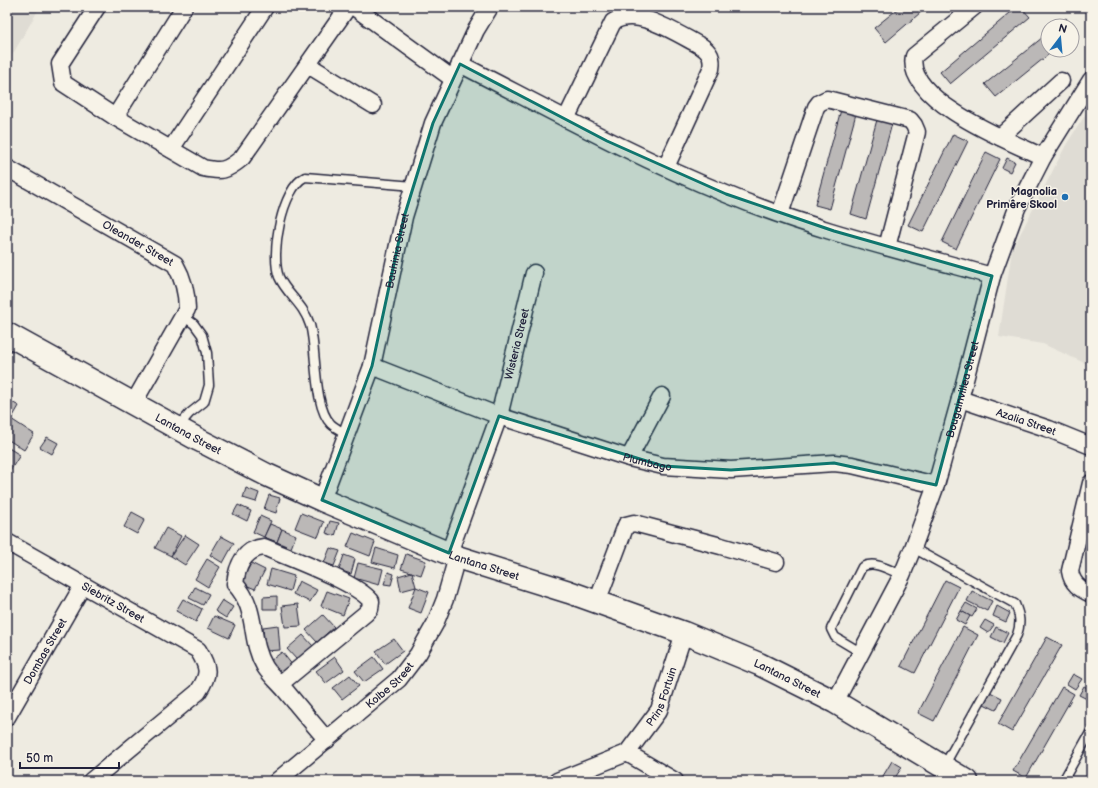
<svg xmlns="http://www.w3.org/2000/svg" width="1098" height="788" font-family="'Balsamiq Sans',sans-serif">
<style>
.built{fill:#dfdcd4}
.building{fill:#bbb8b7;stroke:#22223b}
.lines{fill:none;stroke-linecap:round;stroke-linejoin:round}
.lane-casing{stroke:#22223b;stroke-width:11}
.street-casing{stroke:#22223b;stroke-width:19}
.secondary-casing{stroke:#22223b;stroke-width:25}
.lane{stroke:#f7f3e8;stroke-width:8}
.street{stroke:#f7f3e8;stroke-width:16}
.secondary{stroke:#f7f3e8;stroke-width:22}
.marked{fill:#0f766e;fill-opacity:0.2;stroke:#0f766e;stroke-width:3;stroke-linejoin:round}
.poi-dot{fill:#1f6fb2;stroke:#f7f3e8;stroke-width:1.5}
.labels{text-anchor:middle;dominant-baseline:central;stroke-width:3;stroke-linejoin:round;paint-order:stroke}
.poi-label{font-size:11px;font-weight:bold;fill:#22223b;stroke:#f7f3e8;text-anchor:end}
.street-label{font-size:11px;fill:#22223b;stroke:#f7f3e8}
</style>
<rect width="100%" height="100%" fill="#eeebe1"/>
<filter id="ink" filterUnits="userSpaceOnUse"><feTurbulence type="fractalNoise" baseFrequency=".025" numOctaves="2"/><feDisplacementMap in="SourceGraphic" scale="8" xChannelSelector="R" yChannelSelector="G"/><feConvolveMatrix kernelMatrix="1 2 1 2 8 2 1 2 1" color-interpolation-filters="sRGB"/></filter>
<g filter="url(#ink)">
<!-- built -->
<g class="built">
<polygon points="7,7 40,7 7,64"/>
<polygon points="1091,106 1091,366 1043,344 999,337 1012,250 1066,145"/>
</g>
<!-- building -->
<g class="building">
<polygon points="900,7 927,7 886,42 874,28"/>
<polygon points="1017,7 1021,7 1030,17 950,84 940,72"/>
<polygon points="1066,18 1072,26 1056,26"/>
<polygon points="1048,33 1048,50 1054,50 996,97 985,84"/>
<polygon points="842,106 857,110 830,209 815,205"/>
<polygon points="878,116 893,120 866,219 851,214"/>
<polygon points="953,134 968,141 923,232 908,225"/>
<polygon points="986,152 1000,159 956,249 942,242"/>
<polygon points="1007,158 1015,162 1010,172 1002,168"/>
<polygon points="8,400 19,406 12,418 7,415"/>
<polygon points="11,419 34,434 24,450 7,439 7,425"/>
<polygon points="47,437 58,443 52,454 40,447"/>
<polygon points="7,447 20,455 10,471 7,469"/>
<polygon points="246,488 259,493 256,502 243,498"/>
<polygon points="269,495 280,498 276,513 264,509"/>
<polygon points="238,505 251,511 247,521 233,514"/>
<polygon points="132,512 145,519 137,534 124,527"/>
<polygon points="301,513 324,522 318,537 295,528"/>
<polygon points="260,516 271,521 264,537 253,532"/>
<polygon points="330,521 339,523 335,536 326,533"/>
<polygon points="270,524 282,529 277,542 264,537"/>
<polygon points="166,528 181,536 171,556 155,548"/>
<polygon points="282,529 296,535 291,548 277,542"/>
<polygon points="353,533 375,542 370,556 347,547"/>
<polygon points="185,535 199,544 185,565 171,556"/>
<polygon points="221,536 234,543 223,563 210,555"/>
<polygon points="330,548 340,551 334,566 324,563"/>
<polygon points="376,548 398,555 395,568 372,562"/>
<polygon points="406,554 426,561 421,575 401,569"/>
<polygon points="344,555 355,559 351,574 339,570"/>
<polygon points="207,559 220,567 208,587 195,579"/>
<polygon points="251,563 265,570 255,589 241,583"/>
<polygon points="358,563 383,569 379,585 354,578"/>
<polygon points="271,569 294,576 290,591 267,584"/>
<polygon points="388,572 394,574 391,585 384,584"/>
<polygon points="412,572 416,587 401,591 398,576"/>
<polygon points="945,580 959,587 915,673 901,666"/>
<polygon points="299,581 317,590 310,602 293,594"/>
<polygon points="195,587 209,594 203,605 189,598"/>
<polygon points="416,587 429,592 421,613 408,608"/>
<polygon points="327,591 349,599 343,615 321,606"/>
<polygon points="972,591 992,601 987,611 967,601"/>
<polygon points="277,596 277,609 263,609 263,597"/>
<polygon points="183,599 202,609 196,622 176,611"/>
<polygon points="222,600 233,607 226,618 215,611"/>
<polygon points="966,603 977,609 972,617 961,611"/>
<polygon points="298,604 301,626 285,627 282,606"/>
<polygon points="997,606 1010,613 1006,622 993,616"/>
<polygon points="961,611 970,616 965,625 956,620"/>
<polygon points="323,615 334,627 317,642 306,630"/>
<polygon points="214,616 235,625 229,638 208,628"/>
<polygon points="985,620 994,625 988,633 980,628"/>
<polygon points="278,625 280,650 265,651 263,627"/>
<polygon points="963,627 978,635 934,721 918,713"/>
<polygon points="996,627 1008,633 1003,643 991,637"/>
<polygon points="303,635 313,646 297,660 287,649"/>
<polygon points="1047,637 1062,645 1012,732 998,724"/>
<polygon points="394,639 403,651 385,664 376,651"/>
<polygon points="282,652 293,666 281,675 270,661"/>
<polygon points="335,657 344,670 326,683 316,671"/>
<polygon points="374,657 383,669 364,682 355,671"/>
<polygon points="1073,674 1082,679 1075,689 1067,684"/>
<polygon points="350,675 359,686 342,699 333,688"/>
<polygon points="1084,686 1091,690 1091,701 1079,695"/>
<polygon points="1062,687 1074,694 1026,778 1013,771"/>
<polygon points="990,692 1002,698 996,710 984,704"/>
<polygon points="892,761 902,767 893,781 880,781"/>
</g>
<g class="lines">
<defs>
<g id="lane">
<polyline points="177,428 190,413 204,402 209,385 207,353 202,335 194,324 183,316"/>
<path d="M347 434C342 431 335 428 331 424 313 407 317 349 310 325 303 303 287 295 279 277 270 254 282 188 305 177L414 186"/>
<path d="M913 548 1015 604C1020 616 1021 623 1017 635L944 766"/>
<path d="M860 652 835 637 831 629 862 567C875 560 889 570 902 575"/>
<polyline points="1063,781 1091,731"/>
</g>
<g id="street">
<path d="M97 7 60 64 63 83 115 117 203 168C222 172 226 171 242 158L348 7"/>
<polyline points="354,7 453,79"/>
<path d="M974 7 914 56C904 100 1011 142 1043 157"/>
<path d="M460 64C548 109 635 157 726 194 812 230 903 251 992 276"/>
<polyline points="308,65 373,105"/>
<polyline points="115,117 184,7"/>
<path d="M566 119 613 22C636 5 679 35 701 46 710 52 713 58 711 69L666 167"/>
<polyline points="1000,137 1061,81"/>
<polyline points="171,149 265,7"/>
<path id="s1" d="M7 168 175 264C183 278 187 293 187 309L133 404"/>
<polyline points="780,214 816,107 819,103 827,99 910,120 914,125 917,132 887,247"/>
<path id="s2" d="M372 366 499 416 629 458 663 466 731 470 834 463 852 465 936 485"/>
<path id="s3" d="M960 399 1049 429 1091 446"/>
<polyline points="629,458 662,396"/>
<path d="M1091 483 1070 571C1072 584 1080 589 1091 594"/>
<path id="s4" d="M322 500 372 366 404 217 433 123 476 30 490 7"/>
<path id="s5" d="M7 542 198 650C209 668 210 674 198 692L91 781"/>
<path id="s6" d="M449 553 499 416 534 273"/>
<polyline points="597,602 626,525 634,523 721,546 776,562"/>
<path d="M280 684 365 614 370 609 371 601C356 582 289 558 264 547 244 549 237 566 235 584 259 610 248 638 265 667 270 675 279 683 285 690 299 707 313 724 327 740"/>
<path id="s7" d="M835 702 902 575 913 548 936 485 960 399 992 276 1017 208 1043 157 1091 80"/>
<path id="s8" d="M7 717 83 585"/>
<path id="s9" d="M627 753 659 710 684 633"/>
<polyline points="627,753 675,781"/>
<path id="s10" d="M277 781 399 679 418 654 435 624 445 599 457 557"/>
<polyline points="557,781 627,753"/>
</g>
<g id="secondary">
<path id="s11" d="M7 334 199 440 267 475 322 500 457 557 569 592 684 633 759 664 835 702 967 781"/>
</g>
</defs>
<!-- lane casing -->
<use href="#lane" class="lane-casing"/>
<!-- street casing -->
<use href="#street" class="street-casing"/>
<!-- secondary casing -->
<use href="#secondary" class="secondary-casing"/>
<!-- lane -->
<use href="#lane" class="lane"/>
<!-- street -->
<use href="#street" class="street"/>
<!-- secondary -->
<use href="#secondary" class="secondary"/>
</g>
</g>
<!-- marked area -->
<path class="marked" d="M460 64 607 141 726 194 834 231 992 276 936 485 834 463 731 470 663 466 499 416 449 553 322 500 372 366 404 217 433 123Z"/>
<!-- markers -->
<circle class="poi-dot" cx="1065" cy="197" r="4"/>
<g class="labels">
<!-- poi labels -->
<g class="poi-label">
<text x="1057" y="191">Magnolia<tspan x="1057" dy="13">Primêre Skool</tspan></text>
</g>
<!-- street labels -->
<g class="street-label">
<text stroke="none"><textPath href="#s1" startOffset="151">Oleander Street</textPath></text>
<text stroke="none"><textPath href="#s4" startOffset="261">Bauhinia Street</textPath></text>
<text stroke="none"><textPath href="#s6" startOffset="220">Wisteria Street</textPath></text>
<text stroke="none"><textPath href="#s7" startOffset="339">Bougainvillea Street</textPath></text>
<text stroke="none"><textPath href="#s3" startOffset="70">Azalia Street</textPath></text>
<text stroke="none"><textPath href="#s11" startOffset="207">Lantana Street</textPath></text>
<text stroke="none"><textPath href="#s2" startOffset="292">Plumbago</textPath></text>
<text stroke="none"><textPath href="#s11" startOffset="531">Lantana Street</textPath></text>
<text stroke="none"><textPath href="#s5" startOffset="122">Siebritz Street</textPath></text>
<text stroke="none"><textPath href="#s8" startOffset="76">Dombas Street</textPath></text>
<text stroke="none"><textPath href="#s11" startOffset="855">Lantana Street</textPath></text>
<text stroke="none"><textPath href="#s10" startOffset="148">Kolbe Street</textPath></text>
<text stroke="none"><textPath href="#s9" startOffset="67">Prins Fortuin</textPath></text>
</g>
</g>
<!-- margin -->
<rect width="1098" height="788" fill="none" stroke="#f7f3e8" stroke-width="24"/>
<rect x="12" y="12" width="1074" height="764" fill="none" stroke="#22223b" stroke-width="1.5" filter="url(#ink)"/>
<!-- north arrow -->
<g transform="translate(1060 38) rotate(16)"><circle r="19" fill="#f7f3e8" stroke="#a29fa3"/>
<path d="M0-3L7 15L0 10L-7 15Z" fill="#1f6fb2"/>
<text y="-6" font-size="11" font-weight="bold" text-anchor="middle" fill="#22223b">N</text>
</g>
<!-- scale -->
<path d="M20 762v6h99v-6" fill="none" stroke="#22223b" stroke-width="2"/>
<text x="26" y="762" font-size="12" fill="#22223b" stroke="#f7f3e8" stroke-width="3" paint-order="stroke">50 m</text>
</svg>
